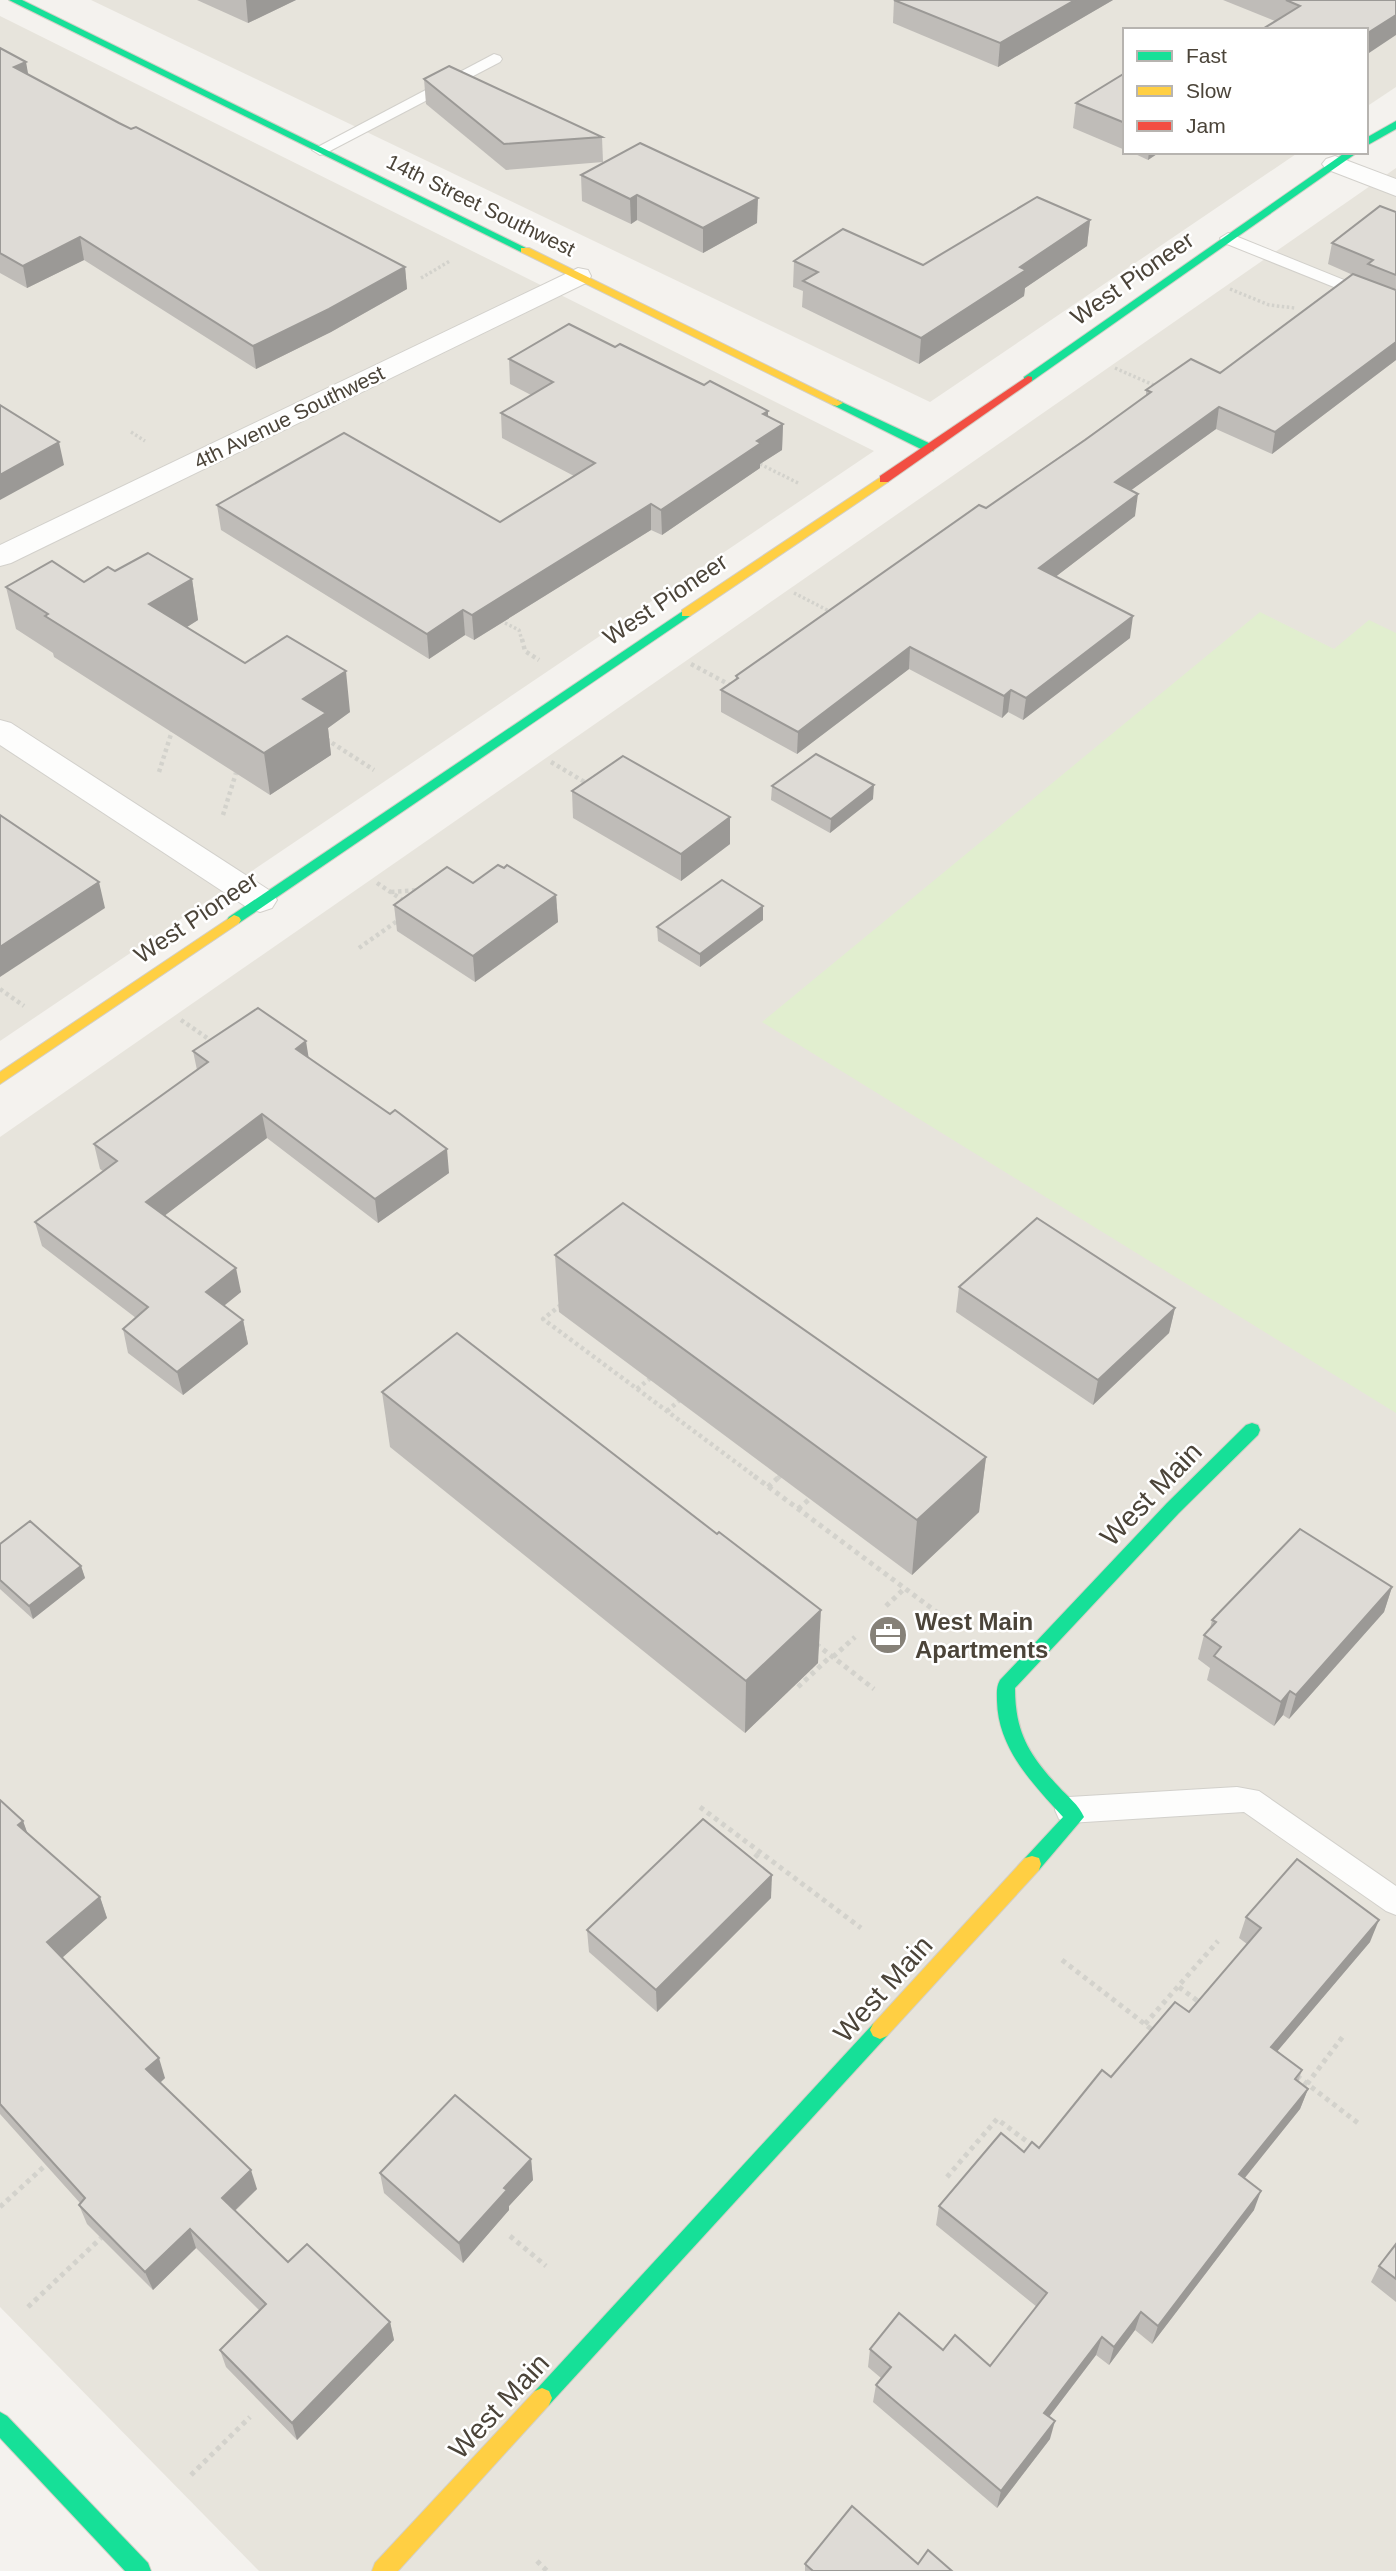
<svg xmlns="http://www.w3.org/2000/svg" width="1396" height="2571" font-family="Helvetica,sans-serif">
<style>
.residential{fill:#e7e4dc}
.green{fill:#e1eecf}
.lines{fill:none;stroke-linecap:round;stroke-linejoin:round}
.lane-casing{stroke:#d2d0cb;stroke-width:2}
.street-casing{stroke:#d2d0cb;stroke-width:2}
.fast-casing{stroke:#d3cfc5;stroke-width:2}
.slow-casing{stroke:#d3cfc5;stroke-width:2}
.jam-casing{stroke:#d3cfc5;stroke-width:2}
.path-far2{stroke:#d3d2cc;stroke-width:3.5;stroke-dasharray:2.5 2.5;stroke-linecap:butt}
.path-far1{stroke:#d3d2cc;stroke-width:4.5;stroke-dasharray:3.5 3.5;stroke-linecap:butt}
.path{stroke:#d3d2cc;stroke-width:5;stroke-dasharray:4.5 4.5;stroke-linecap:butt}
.lane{fill:#fdfdfc;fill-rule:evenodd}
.street{fill:#fdfdfc;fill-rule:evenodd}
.fast{fill:#16e098;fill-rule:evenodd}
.slow{fill:#ffcf43;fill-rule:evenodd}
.jam{fill:#f24e42;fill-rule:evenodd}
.wall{fill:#bfbcb8}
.shaded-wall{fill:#9b9996}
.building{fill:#dedbd6;stroke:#9b9996;stroke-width:2}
.labels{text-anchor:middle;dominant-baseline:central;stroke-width:5;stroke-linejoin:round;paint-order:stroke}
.far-street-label{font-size:21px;fill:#4b4439;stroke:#fff}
.street-label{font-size:24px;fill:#4b4439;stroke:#fff}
.poi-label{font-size:24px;font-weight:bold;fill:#4b4439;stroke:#fff;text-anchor:start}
.near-street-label{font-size:28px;fill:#4b4439;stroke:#fff}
</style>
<rect width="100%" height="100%" fill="#f4f2ee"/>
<!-- residential -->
<g class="residential">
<polygon points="91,0 1396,0 1396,87 1366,107 1366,30 1125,30 1125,152 1299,152 930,402"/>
<polygon points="0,16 874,451 0,1041"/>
<polygon points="1396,168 1396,2571 259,2571 0,2307 0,1137"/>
</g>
<!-- green -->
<polygon class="green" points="1260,612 1334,649 1369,620 1396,633 1396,1413 762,1022"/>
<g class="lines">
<defs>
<g id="lane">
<polygon points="494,54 500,56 502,59 500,62 326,153 320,155 312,150"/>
<polygon points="1228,233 1396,301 1396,312 1222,242 1220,238"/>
<polygon points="1237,1787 1259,1791 1396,1886 1396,1915 1386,1911 1244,1812 1069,1823 1059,1819 1055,1810 1059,1801 1069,1797"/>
</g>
<g id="street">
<polygon points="1335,156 1396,179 1396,196 1326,169 1322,164 1326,159"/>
<polygon points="578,268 588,270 591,276 588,282 11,563 0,566 0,545"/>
<polygon points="0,720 11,723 272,892 277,900 272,908 260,912 248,908 0,745"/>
</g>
<g id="fast">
<polygon points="9,0 22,0 530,250 521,252"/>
<polygon points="1396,121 1396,129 1366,146 1366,138"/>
<polygon points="1346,152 1358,152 1032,381 1024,381 1024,377"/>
<polygon points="837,400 933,445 935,448 933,451 925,451 833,405 831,403"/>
<polygon points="686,609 690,610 690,616 239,923 229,923 227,920 229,917"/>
<path d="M1252 1423 1258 1425 1260 1430 1258 1435 1179 1513 1015 1688C1015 1732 1029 1755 1059 1787 1067 1796 1079 1805 1084 1817L1039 1870 1032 1872 1025 1870 1023 1864 1025 1858 1063 1817C1033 1784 998 1749 997 1701 997 1693 996 1687 1000 1680L1167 1503 1246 1425Z"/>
<polygon points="880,2021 887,2024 890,2030 887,2036 549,2405 542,2408 535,2405 532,2398 535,2391 873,2024"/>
<polygon points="0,2412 7,2416 148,2563 151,2571 125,2571 0,2438"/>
</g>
<g id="slow">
<polygon points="521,248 529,248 843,403 837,406 833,405 521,252"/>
<polygon points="884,475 888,476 888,482 690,616 682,616 682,610"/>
<polygon points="234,915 239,917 241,920 239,923 0,1084 0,1072"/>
<polygon points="1032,1856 1039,1858 1041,1864 1039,1870 887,2036 880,2039 873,2036 870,2030 873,2024 1025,1858"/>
<polygon points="542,2388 549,2391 552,2398 549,2405 398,2571 372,2571 375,2563 535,2391"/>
</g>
<polygon id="jam" points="1028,376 1032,377 1032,381 888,482 880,482 880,476"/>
</defs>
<!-- lane casing -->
<use href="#lane" class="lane-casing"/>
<!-- street casing -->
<use href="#street" class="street-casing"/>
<!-- fast casing -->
<use href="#fast" class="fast-casing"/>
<!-- slow casing -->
<use href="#slow" class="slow-casing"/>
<!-- jam casing -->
<use href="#jam" class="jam-casing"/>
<!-- path-far2 -->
<g class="path-far2">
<polyline points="421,278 450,261"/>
<polyline points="1230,289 1269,305 1295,308"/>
<polyline points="1115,368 1158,387"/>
<polyline points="131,432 145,441"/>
<polyline points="760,464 800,484"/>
<polyline points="794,593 833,613"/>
<polyline points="505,623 519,630 522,641"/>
</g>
<!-- path-far1 -->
<g class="path-far1">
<polyline points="522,639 525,651 539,660"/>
<polyline points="691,664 732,686"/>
<polyline points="326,739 374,770"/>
<polyline points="551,762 588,784"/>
<polyline points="159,772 172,731"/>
<polyline points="223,815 236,773"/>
<polyline points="377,883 404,901"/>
<polyline points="391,892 420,890"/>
<polyline points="359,948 400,919"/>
<polyline points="0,989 24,1006"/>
<polyline points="181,1020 213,1042"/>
<polyline points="561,1305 543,1319 757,1478"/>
<polyline points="637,1389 653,1376"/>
<polyline points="667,1411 681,1399"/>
<polyline points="778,1478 784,1473"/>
</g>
<!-- path -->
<g class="path">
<polyline points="754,1476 942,1616"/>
<polyline points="768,1487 780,1476"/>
<polyline points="798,1509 813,1496"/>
<polyline points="886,1606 905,1588"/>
<polyline points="816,1644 874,1689"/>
<polyline points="833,1657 855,1637"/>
<polyline points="798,1687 831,1656"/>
<polyline points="700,1807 861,1928"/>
<polyline points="749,1864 760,1852"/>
<polyline points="1062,1960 1155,2032"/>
<polyline points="1179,1987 1203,2005"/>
<polyline points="1145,2024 1218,1941"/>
<polyline points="1297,2076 1358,2123"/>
<polyline points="1307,2084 1344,2035"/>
<polyline points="947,2177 997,2119 1033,2146"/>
<polyline points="0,2207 49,2162"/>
<polyline points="510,2236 546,2266"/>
<polyline points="28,2307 101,2238"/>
<polyline points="191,2475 250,2417"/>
<polyline points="537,2561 547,2571"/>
</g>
<!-- lane -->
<use href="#lane" class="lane"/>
<!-- street -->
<use href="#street" class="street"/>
<!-- fast -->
<use href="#fast" class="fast"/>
<!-- slow -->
<use href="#slow" class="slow"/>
<!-- jam -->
<use href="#jam" class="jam"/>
</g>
<!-- wall -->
<g class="wall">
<polygon points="197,0 296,0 248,23"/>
<polygon points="894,0 1113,0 998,67 893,23"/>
<polygon points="1223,0 1396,0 1275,21"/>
<polygon points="0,48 28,75 119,123 405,267 407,289 331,332 256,369 84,260 27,288 0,273"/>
<polygon points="1125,73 1125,150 1073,128 1076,103"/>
<polygon points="424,79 602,137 603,162 506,170 426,104"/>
<polygon points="1131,152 1160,152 1148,160"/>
<polygon points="581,175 757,223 703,253 637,220 631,224 582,201"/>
<polygon points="1396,212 1396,360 1272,454 1216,429 1131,490 1135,516 1055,577 1130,638 1023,720 1008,712 1002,718 909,669 797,754 721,712 721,690 736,680 736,676 986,508 1146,396 1146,390 1220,373 1353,275 1328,264 1332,243"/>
<polygon points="1090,220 1087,246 1025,288 1024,296 919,364 802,307 803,291 793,287 794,261 923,265"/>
<polygon points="615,347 704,385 768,411 768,417 783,424 782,450 760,464 760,468 662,535 651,530 474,640 465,635 429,659 221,530 217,505 500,522 574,476 502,438 501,413 531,395 510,384 509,359"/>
<polygon points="115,571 192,579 198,620 187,627 245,663 350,712 328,728 331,755 270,795 54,657 53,653 16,629 6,587 84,582"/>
<polygon points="772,786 873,799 830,833 771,800"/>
<polygon points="572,791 730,844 681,881 573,818"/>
<polygon points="473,883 556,895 558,922 475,982 397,931 394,905"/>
<polygon points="763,920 700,967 658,941 657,927"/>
<polygon points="193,1051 309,1058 449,1173 378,1223 267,1138 165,1215 241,1292 224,1306 243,1320 248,1344 183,1395 128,1353 123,1329 136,1318 42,1246 35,1222 103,1171 100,1169 94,1144 197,1070"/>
<polygon points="555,1255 986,1457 979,1512 912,1575 559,1312"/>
<polygon points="959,1287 1175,1308 1169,1333 1093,1405 956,1312"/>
<polygon points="382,1392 717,1534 818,1663 745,1733 390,1447"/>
<polygon points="0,1544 81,1566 85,1578 33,1619 0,1589"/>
<polygon points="1392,1587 1384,1612 1289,1719 1283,1715 1274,1726 1207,1680 1210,1668 1198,1659 1204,1635 1210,1629 1212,1620"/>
<polygon points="0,1800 23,1821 27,1833 100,1897 107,1918 62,1958 165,2078 160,2083 257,2189 235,2211 288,2262 390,2322 394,2340 297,2440 226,2367 220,2350 259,2310 196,2248 153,2290 87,2224 79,2205 80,2203 0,2114"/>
<polygon points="771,1898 657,2012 589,1952 587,1930"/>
<polygon points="1246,1917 1370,1942 1277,2051 1302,2070 1298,2082 1308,2089 1300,2109 1244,2178 1254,2210 1152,2344 1135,2330 1109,2365 1096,2355 1049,2417 1050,2439 997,2508 873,2402 876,2385 881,2378 868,2367 870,2349 943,2350 990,2366 1037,2307 936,2225 939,2206 1024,2152 1039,2148 1111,2077 1189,2012 1247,1944 1239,1938"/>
<polygon points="531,2159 533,2180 509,2206 509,2210 463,2263 384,2193 380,2173"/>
<polygon points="1396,2244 1396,2302 1371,2282 1379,2266"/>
<polygon points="805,2564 918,2564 952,2571 805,2571"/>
</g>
<!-- shaded-wall -->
<g class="shaded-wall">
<polygon points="246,0 296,0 248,23"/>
<polygon points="1075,0 1113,0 998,67 1000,43"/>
<polygon points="1396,15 1396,35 1366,55 1366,34"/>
<polygon points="26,62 30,84 14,67"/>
<polygon points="1149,152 1160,152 1148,160"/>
<polygon points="637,195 637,220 631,224 630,199"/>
<polygon points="758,198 757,223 703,253 703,228"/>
<polygon points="1090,220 1087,246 1025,288 1024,296 919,364 921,338 1020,267"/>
<polygon points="80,237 84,260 27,288 23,266"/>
<polygon points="405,267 407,289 331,332 256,369 253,346"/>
<polygon points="1396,342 1396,360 1272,454 1275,432"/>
<polygon points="1219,407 1216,429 1112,504 1115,482"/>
<polygon points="768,411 768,434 783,424 782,450 760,464 760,468 662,535 661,510 763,414"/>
<polygon points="59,442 64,465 0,500 0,475"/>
<polygon points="1138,494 1135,516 1037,591 1039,568"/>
<polygon points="651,504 651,530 474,640 472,615"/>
<polygon points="192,579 198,620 157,646 149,604"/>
<polygon points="463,610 465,635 429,659 427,634"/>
<polygon points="1133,616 1130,638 1023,720 1026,698"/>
<polygon points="910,647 909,669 797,754 798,732"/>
<polygon points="346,671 350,712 328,728 331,755 270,795 264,753 303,699"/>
<polygon points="1011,690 1008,712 1002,718 1004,696"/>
<polygon points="874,785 873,799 830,833 831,819"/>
<polygon points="730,817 730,844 681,881 681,854"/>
<polygon points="99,882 105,908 0,977 0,947"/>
<polygon points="556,895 558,922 475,982 473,956"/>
<polygon points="763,906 763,920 700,967 700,954"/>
<polygon points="306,1041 310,1066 296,1049"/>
<polygon points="262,1114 267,1138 151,1226 146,1202"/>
<polygon points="447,1149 449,1173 378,1223 375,1199"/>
<polygon points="236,1268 241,1292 211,1316 206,1292"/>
<polygon points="1175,1308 1169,1333 1093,1405 1098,1380"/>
<polygon points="243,1320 248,1344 183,1395 177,1372"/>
<polygon points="986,1457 979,1512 912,1575 917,1520"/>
<polygon points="81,1566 85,1578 33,1619 29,1606"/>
<polygon points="1392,1587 1384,1612 1289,1719 1296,1695"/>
<polygon points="821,1610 818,1663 745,1733 746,1681"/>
<polygon points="1290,1691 1283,1715 1274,1726 1281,1702"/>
<polygon points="23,1821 31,1843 18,1825"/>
<polygon points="772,1875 771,1898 657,2012 656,1990"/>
<polygon points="100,1897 107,1918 55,1964 47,1942"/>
<polygon points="1379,1920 1370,1942 1264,2067 1271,2047"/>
<polygon points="159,2058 165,2078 153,2089 146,2069"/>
<polygon points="1308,2089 1300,2109 1232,2194 1239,2174"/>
<polygon points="531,2159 533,2180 509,2206 509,2210 463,2263 459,2243 504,2188"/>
<polygon points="251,2170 257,2189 228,2217 222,2198"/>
<polygon points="1261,2191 1254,2210 1152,2344 1158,2326"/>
<polygon points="190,2229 196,2248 153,2290 145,2272"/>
<polygon points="1141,2312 1135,2330 1109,2365 1114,2347"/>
<polygon points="390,2322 394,2340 297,2440 292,2423"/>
<polygon points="1102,2337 1096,2355 1039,2430 1044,2413"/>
<polygon points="1055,2421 1050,2439 997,2508 1001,2491"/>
</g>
<!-- building -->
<g class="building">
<polygon points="894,0 1075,0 1000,43"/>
<polygon points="1286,0 1396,0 1396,15 1366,34 1366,30 1261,30 1300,6"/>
<polygon points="0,48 26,62 14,67 119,123 131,129 136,127 405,267 329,309 253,346 80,237 23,266 0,253"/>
<polygon points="449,66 602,137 504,144 424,79"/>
<polygon points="1125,73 1125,123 1076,103"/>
<polygon points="640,143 758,198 703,228 637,195 630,199 581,175"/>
<polygon points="1037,197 1090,220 1020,267 1026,270 921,338 803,281 818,272 794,261 843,229 923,265"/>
<polygon points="1380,206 1396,212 1396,275 1368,264 1373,260 1332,243"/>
<polygon points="1353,274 1396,290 1396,342 1275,432 1219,407 1115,482 1138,494 1039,568 1133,616 1026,698 1011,690 1004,696 910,647 798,732 721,690 738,678 736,676 979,505 986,508 1085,440 1151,392 1146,390 1191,359 1220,373"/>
<polygon points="569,324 615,347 620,344 704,385 710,381 768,411 763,414 783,424 757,441 761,443 661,510 651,504 472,615 463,610 427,634 217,505 344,433 500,522 595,463 501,413 553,382 509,359"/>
<polygon points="0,405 59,442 0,475"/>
<polygon points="148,553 192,579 149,604 245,663 287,636 346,671 303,699 326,713 264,753 45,616 48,614 6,587 52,561 84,582 108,567 115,571"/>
<polygon points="816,754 874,785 831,819 772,786"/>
<polygon points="623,756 730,817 681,854 572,791"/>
<polygon points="0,815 99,882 0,947"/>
<polygon points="498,865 504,868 507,865 556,895 473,956 394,905 447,867 473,883"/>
<polygon points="722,880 763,906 700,954 657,927"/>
<polygon points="258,1008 306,1041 296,1049 390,1114 395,1110 447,1149 375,1199 262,1114 146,1202 236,1268 206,1292 243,1320 177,1372 123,1329 148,1307 35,1222 117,1161 94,1144 208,1062 193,1051"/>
<polygon points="623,1203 986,1457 917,1520 555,1255"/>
<polygon points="1037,1218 1175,1308 1098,1380 959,1287"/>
<polygon points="457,1333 717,1534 719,1532 821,1610 746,1681 382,1392"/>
<polygon points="30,1521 81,1566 29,1606 0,1580 0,1544"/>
<polygon points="1300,1529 1392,1587 1296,1695 1290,1691 1281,1702 1214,1656 1221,1647 1204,1635 1216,1622 1212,1620"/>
<polygon points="0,1800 23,1821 18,1825 100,1897 47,1942 159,2058 146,2069 251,2170 222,2198 288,2262 307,2244 390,2322 292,2423 220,2350 266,2304 190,2229 145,2272 79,2205 85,2198 0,2104"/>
<polygon points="703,1819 772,1875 656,1990 587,1930"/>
<polygon points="1297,1859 1379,1920 1271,2047 1302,2070 1295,2079 1308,2089 1239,2174 1261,2191 1158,2326 1141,2312 1114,2347 1102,2337 1044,2413 1055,2421 1001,2491 876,2385 891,2367 870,2349 899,2313 943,2350 955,2335 990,2366 1047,2293 939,2206 1001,2133 1024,2152 1032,2142 1039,2148 1102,2070 1111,2077 1175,2002 1189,2012 1261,1928 1246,1917"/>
<polygon points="455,2095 531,2159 504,2188 507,2190 459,2243 380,2173"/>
<polygon points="1396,2244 1396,2279 1379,2266"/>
<polygon points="852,2506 918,2564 928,2550 952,2571 813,2571 805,2564"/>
</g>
<!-- icons -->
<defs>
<symbol id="office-disc" viewBox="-11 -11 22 22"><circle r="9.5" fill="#868178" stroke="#fff"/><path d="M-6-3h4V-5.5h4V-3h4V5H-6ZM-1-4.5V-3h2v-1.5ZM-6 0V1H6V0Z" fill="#fff"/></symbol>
</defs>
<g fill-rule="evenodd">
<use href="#office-disc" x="866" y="1613" width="44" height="44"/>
</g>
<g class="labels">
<!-- far-street labels -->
<g class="far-street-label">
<text transform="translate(481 205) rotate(26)">14th Street Southwest</text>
<text transform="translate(289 417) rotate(-26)">4th Avenue Southwest</text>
</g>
<!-- street labels -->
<g class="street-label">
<text transform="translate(1132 278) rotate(-35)">West Pioneer</text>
<text transform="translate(665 599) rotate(-34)">West Pioneer</text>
<text transform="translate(196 917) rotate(-34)">West Pioneer</text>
</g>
<!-- poi labels -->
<g class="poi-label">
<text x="915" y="1621">West Main<tspan x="915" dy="28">Apartments</tspan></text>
</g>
<!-- near-street labels -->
<g class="near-street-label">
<text transform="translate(1151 1494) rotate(-46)">West Main</text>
<text transform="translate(883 1989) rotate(-48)">West Main</text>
<text transform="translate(499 2406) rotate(-47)">West Main</text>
</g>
</g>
<!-- legend -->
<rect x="1123" y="28" width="245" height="126" fill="#ffffff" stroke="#b7b4b0" stroke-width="2"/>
<rect x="1137" y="51" width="35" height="10" fill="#16e098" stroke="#b7b4b0" stroke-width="2"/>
<text x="1186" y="63" font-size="21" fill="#4b4439">Fast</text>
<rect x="1137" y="86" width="35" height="10" fill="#ffcf43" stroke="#b7b4b0" stroke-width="2"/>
<text x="1186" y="98" font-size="21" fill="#4b4439">Slow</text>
<rect x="1137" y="121" width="35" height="10" fill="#f24e42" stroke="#b7b4b0" stroke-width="2"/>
<text x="1186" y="133" font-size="21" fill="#4b4439">Jam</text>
</svg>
